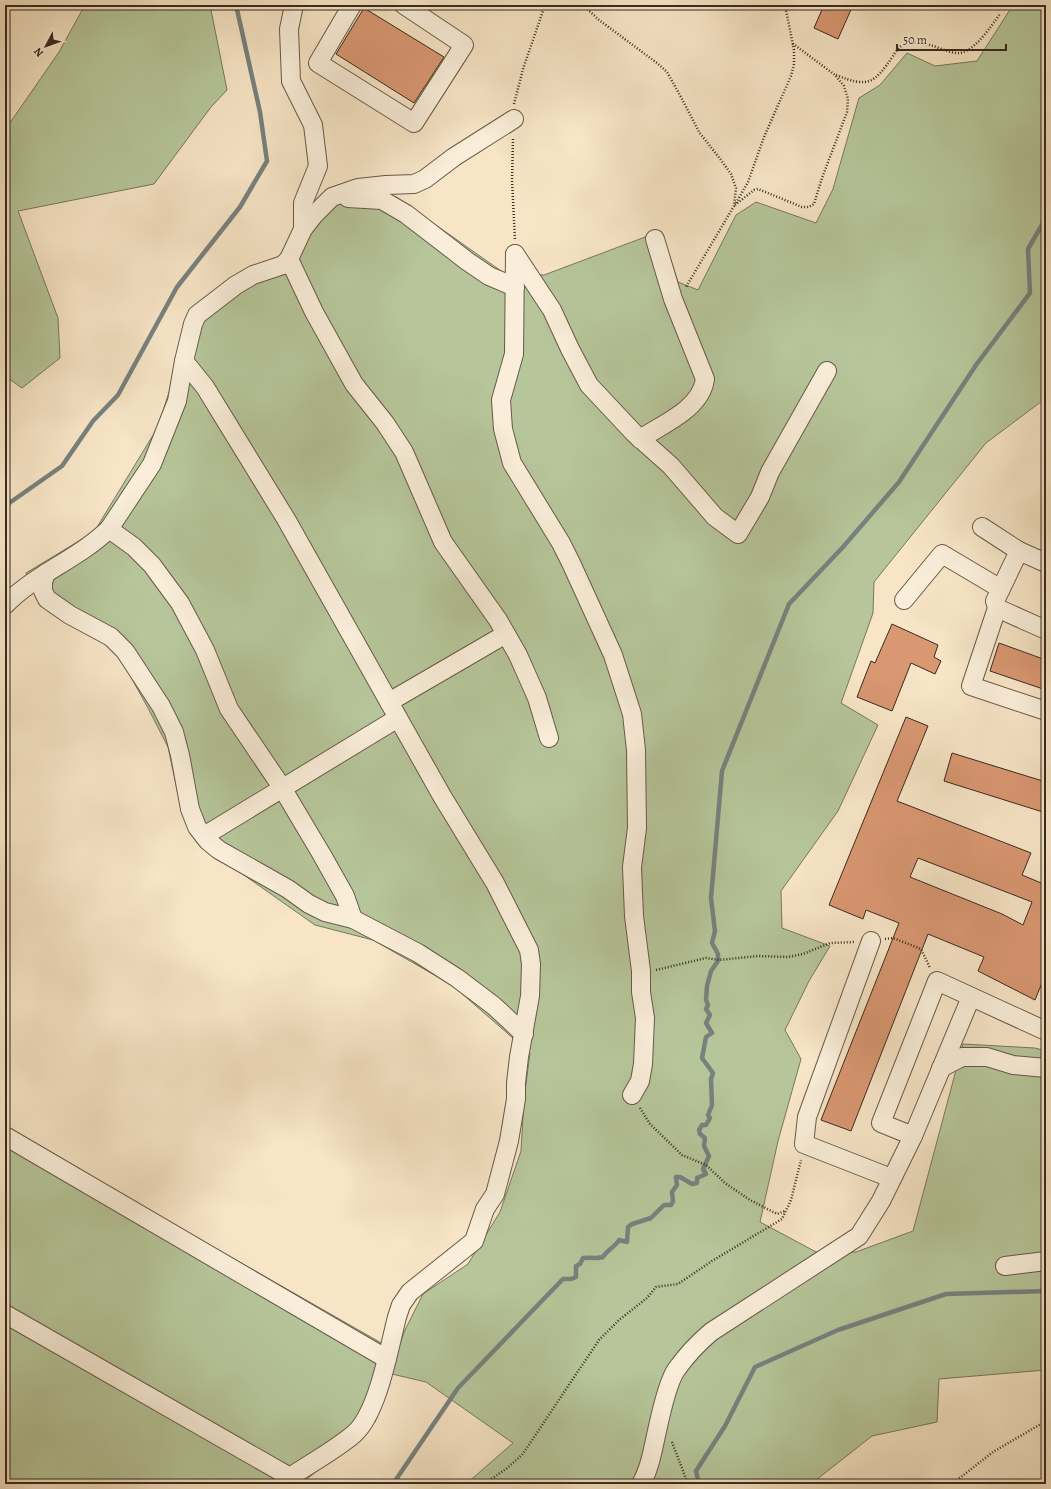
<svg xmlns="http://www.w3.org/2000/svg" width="1051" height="1489" font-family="Alegreya,serif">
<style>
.green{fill:#b6c69a;stroke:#76785c}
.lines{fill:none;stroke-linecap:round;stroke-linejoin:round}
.stream{stroke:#77827f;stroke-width:4.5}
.building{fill:#d99772;stroke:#372b1e;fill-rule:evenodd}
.minor-casing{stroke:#675a48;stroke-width:20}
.path{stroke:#372b1e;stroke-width:2.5;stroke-dasharray:1 2;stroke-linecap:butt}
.minor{stroke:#faeeda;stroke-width:18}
</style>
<rect width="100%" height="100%" fill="#f7e5c6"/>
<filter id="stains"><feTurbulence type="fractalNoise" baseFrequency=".005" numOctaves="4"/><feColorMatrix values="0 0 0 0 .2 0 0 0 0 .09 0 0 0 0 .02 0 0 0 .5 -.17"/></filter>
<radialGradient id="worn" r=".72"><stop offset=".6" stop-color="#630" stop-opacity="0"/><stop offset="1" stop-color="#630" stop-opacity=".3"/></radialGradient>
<!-- green -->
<g class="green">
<polygon points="85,5 210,5 227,90 211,107 154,184 18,211 58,318 60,358 22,388 5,376 5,130 59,52"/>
<polygon points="1013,5 1046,5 1046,398 986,443 874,582 873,613 841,703 878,725 838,811 781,891 782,928 830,946 809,981 785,1030 801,1059 778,1141 760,1222 818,1253 856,1252 913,1231 963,1044 1035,1048 1046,1051 1046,1370 939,1379 937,1422 872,1436 811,1484 466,1484 513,1443 426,1382 392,1374 375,1422 341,1453 300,1484 5,1484 5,1128 397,1352 405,1330 423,1294 468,1264 500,1212 521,1151 524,1099 530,1053 452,985 373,940 315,925 204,847 182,813 168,747 148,708 122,661 105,644 41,605 26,573 94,532 158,427 182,351 189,313 277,260 298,226 337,188 396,197 504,273 544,275 661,231 678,282 698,290 736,215 756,202 816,223 833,189 859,98 880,85 907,53 935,66 977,61"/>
</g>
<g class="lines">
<!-- stream -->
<g class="stream">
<polyline points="5,506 62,466 93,421 118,395 177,287 240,207 267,161 260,112 236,5"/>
<path d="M393 1484 458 1388 563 1279H571L576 1277V1266L580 1264 583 1258C590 1257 596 1259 603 1257 607 1250 615 1247 619 1240L627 1242 628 1227 632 1224 651 1218 664 1205H671L673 1201 672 1192 677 1185 676 1177H680L692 1184 697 1183V1178L706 1174 703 1169 709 1156 704 1146 705 1138 700 1134 699 1130 702 1125H706L710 1118 708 1115 712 1105 711 1079 713 1073 702 1058 706 1037 712 1033 706 1023 710 1015 706 1009 708 1005 706 1000 707 986 711 971 718 961V954L712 943 715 931 711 898 722 771 789 604 843 547 899 482 976 365 1030 293 1028 249 1046 218"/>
<polyline points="699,1484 696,1471 725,1426 755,1367 838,1330 946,1294 1046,1291"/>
</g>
</g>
<!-- building -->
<g class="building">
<polygon points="824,5 853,5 838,39 814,28"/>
<polygon points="364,8 444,57 414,103 336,54"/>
<polygon points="892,624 938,645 934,657 941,661 935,674 911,663 892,711 857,697 871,661 875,663"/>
<polygon points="999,643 1046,660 1046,690 990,671"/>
<path d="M906 717 928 726 897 801 1031 853 1022 875 1046 885V973L1035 1000 978 971 984 957 928 934 851 1131 821 1120 899 923 866 910 863 919 829 905ZM918 858 1032 902 1023 925 1002 914 910 877Z"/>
<polygon points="952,753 1046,782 1046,813 944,781"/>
</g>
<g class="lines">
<defs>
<g id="minor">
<polyline points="294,5 289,29 291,81 313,125 318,166 303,203 303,229"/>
<polyline points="352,5 318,63 414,123 464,45 404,5"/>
<polyline points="348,198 382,200 406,214 467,261 489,276 515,287"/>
<polyline points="515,254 514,354 501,400 503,429 512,463 561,543 571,563 613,655 632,714 636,750 637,828 632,867 634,916 641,971 641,992 645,1018 643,1064 640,1081 632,1095"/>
<polyline points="515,254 552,310 570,349 589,385 634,433 671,466 715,517 738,534 760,497 770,472 827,371"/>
<polyline points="289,259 314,312 354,384 385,423 404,452 443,542 498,620 518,655 537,698 549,738"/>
<polyline points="184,361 177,401 152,464 109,529 134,547 152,565 180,603 205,650 229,709 281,786 322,855 345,896 353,919"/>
<path d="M640 439C663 424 701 409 705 379L673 299 655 239"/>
<polyline points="982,527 1019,551"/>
<polyline points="1046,563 1019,551 995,601 997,608 971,686 1046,711"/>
<polyline points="46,573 43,582 43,591 47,599 70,615 111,637 125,651 161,706 174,732 180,755 190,809 197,827 208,841 219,850 288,889 309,904 325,912 353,919 418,953 457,978 494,1006 524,1034"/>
<polyline points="904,600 942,554 1001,589"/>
<path d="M5 605C35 574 78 559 109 529"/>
<polyline points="997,608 1046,630"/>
<polyline points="389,702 506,634"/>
<polyline points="204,836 398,718"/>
<polyline points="871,941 807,1117 804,1144 891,1178"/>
<polyline points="971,997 913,1136 881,1123 937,981 1046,1031"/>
<polyline points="941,1068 962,1057 987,1057 1013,1065 1046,1068"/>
<polyline points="5,1136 387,1359"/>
<polyline points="1005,1266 1046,1261"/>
<polyline points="5,1314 290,1477"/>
<path d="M283 1484 290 1477C311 1463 335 1450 354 1434 378 1413 389 1348 397 1317L401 1305 410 1292 474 1241 485 1209 495 1194 509 1141 516 1099V1083L519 1057 530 996 531 964 529 950 495 883 442 796 286 519 205 387 184 361 193 324 197 315 236 285 253 275 283 265 289 259 303 229 314 215 332 197 358 188 386 185 414 184 425 179 454 157 514 119"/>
<path d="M641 1484C650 1468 653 1449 657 1431 660 1417 668 1382 676 1370 686 1356 698 1343 711 1332L859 1236 881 1201 913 1136"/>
</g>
</defs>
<!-- minor casing -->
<use href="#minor" class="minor-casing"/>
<!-- path -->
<g class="path">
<polyline points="583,5 599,20 657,63 667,72 681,97 699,132 721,160 731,174 736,188 734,206 686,287"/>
<path d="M836 75C868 88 874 84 893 56 896 51 900 45 906 44 913 41 922 44 930 45 938 47 947 52 956 53 973 55 991 26 1000 14"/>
<polyline points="514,104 523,69 545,5"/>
<polyline points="513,139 512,180 515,240"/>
<polyline points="736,203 748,182 764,137 791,76 794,64 794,50 785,5"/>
<polyline points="735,205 754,190 758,189 802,207 809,207 814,204 822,178 847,112 848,99 844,86 835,75 792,43"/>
<polyline points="885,939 893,938 921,949 930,968"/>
<polyline points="656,970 706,958 719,960 758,956 788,957 803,954 830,943 854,942"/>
<polyline points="640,1108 650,1124 682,1155 706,1165 725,1183 750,1200 777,1214 785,1211"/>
<polyline points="672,1442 688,1484"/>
<polyline points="484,1484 506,1469 522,1455 599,1340 619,1320 647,1298 656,1287 678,1284 712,1261 782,1219 791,1200 801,1160"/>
<polyline points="952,1484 993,1452 1046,1421"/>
</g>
<!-- minor -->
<use href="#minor" class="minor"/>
</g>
<!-- margin -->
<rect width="1051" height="1489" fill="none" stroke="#f7e5c6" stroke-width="20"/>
<rect x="6" y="6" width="1039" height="1477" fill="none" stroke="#372b1e" stroke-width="2"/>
<rect x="10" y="10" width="1031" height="1469" fill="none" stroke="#372b1e"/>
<!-- north arrow -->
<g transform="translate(46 46) rotate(229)" stroke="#faeeda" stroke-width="3" paint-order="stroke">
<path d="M0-3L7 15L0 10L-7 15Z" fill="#372b1e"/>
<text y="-6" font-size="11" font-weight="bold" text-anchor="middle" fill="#372b1e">N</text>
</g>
<!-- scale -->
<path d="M897 44v6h109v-6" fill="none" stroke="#372b1e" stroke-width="2"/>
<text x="903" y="44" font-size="12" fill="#372b1e" stroke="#faeeda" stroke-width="3" paint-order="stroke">50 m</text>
<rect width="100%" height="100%" filter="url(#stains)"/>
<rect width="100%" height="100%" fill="url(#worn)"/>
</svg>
